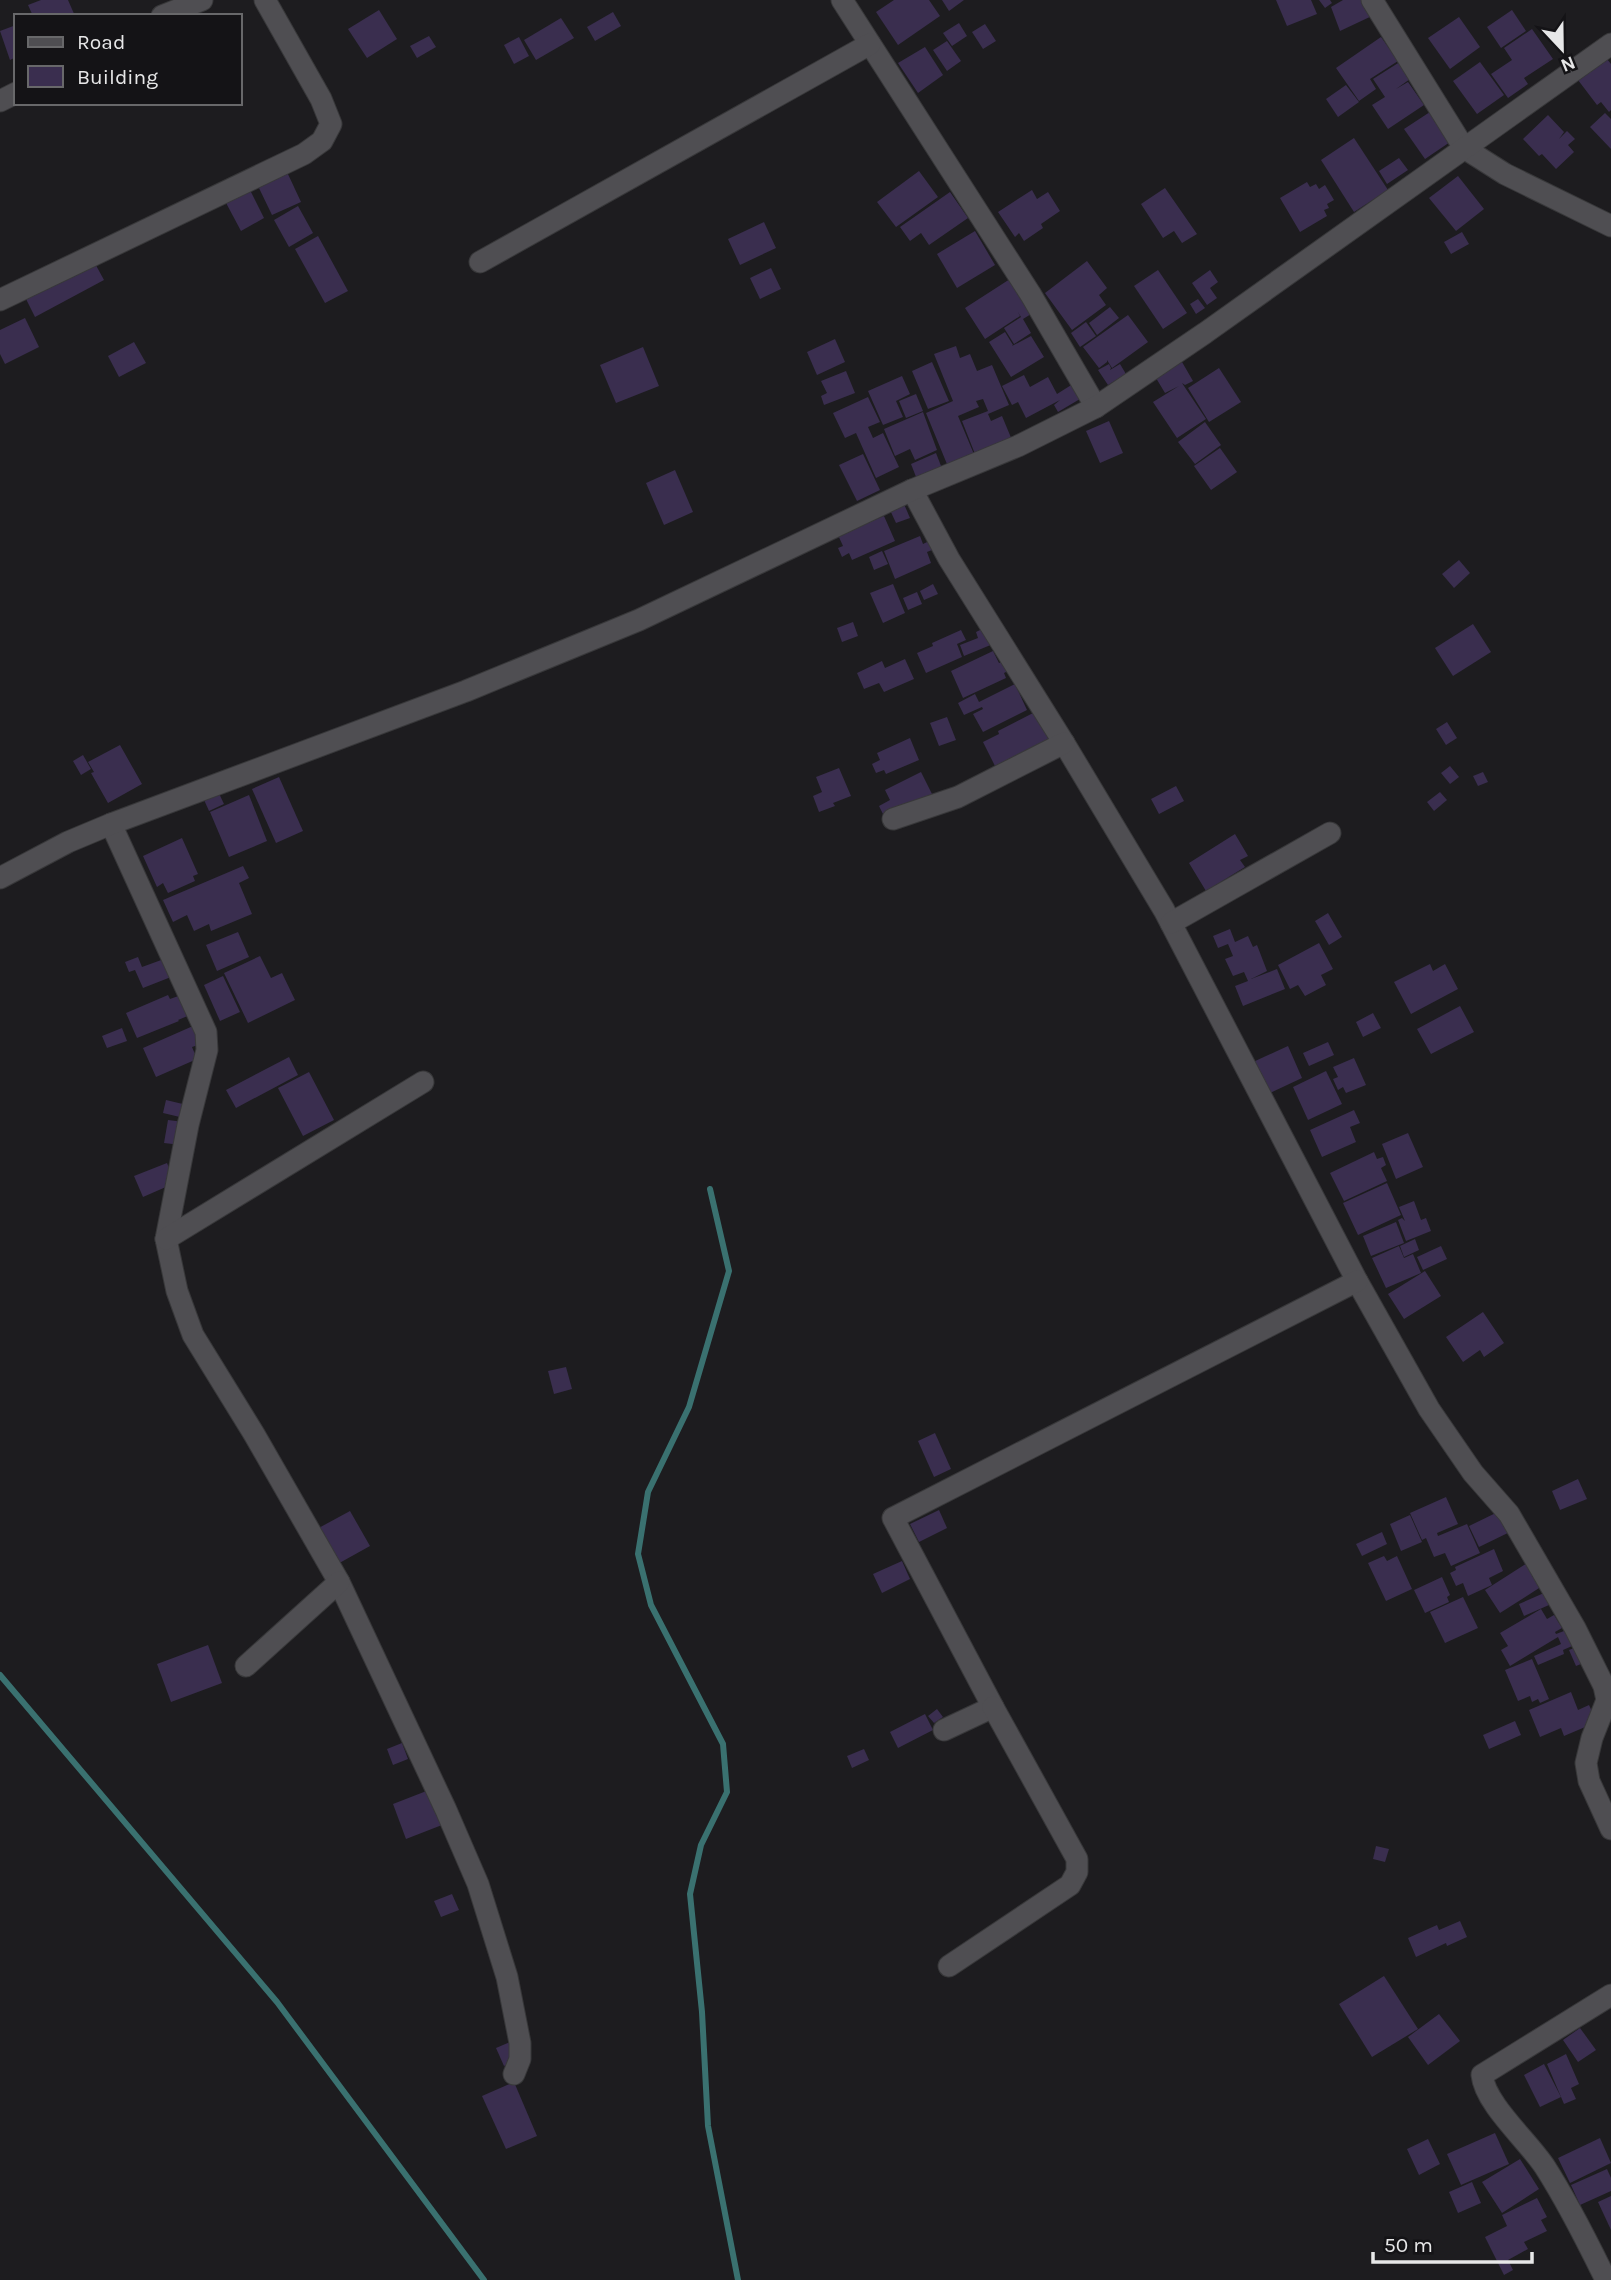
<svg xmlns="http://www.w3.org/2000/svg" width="1611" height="2280" font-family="Karla,sans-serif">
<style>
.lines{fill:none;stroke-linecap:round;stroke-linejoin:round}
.stream{stroke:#3a7170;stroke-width:6}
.building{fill:#3a2e4f}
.minor-casing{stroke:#38383a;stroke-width:23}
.minor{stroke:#4f4e52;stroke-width:21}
</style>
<rect width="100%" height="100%" fill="#1d1c1f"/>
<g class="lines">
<!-- stream -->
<g class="stream">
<polyline points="710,1189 729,1271 689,1407 648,1492 638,1554 651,1605 723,1744 727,1792 701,1845 690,1894 702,2012 708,2126 738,2280"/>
<polyline points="0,1675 277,2002 484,2280"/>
</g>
</g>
<!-- building -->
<g class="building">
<polygon points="41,0 68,0 75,16 33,16 28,5"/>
<polygon points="894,0 929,0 940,16 898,45 876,12"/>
<polygon points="942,0 964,0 949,11"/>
<polygon points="1276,0 1311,0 1317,14 1287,26"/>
<polygon points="1319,0 1330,0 1332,3 1325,8"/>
<polygon points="1343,0 1366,0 1374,15 1340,31 1331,7"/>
<polygon points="379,10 397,39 367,58 348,29"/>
<polygon points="1512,10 1526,31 1501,48 1487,27"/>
<polygon points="613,12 621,26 595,41 587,27"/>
<polygon points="1459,17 1480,47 1450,69 1428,38"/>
<polygon points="561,18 574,38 536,60 524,40"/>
<polygon points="959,23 967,36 952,46 943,33"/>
<polygon points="985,24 996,41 983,49 972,32"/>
<polygon points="16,25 16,57 10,60 0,31"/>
<polygon points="1532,29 1553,59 1524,78 1528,84 1508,98 1491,74 1512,60 1504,48"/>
<polygon points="429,36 436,47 417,58 410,46"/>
<polygon points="519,37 529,56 514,64 504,45"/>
<polygon points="1381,37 1398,61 1370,79 1376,89 1359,101 1336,68"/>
<polygon points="947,41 961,61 947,71 933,50"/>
<polygon points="925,47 943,75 918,93 898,63"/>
<polygon points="1406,58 1417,74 1396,89 1408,82 1424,105 1388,129 1372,105 1385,97 1373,79"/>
<polygon points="1607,59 1611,64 1611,110 1609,112 1601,102 1597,105 1578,80"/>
<polygon points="1480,62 1504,95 1477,114 1453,81"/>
<polygon points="1346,85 1359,102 1338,117 1326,99"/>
<polygon points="1433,110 1453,140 1425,159 1404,129"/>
<polygon points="1605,113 1611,119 1611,149 1590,127"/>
<polygon points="1548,115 1564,132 1559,139 1567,131 1575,139 1568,145 1574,152 1556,169 1542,154 1539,156 1523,139"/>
<polygon points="1354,138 1388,190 1354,212 1321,160"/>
<polygon points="1399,158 1408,170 1387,184 1379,171"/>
<polygon points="919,171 938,197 896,227 877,202"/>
<polygon points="287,172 301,202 272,215 258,186"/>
<polygon points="1458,176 1484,209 1456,231 1429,198"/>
<polygon points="1307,182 1310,187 1316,184 1319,189 1325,185 1334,200 1327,204 1329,208 1324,210 1327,216 1300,232 1280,198"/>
<polygon points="249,188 264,218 241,231 225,201"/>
<polygon points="1165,188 1197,234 1182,243 1174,231 1163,238 1141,204"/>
<polygon points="1032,190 1037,199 1048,192 1060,211 1041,224 1043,228 1024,241 1019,233 1015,237 998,212"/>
<polygon points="950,192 968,218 929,245 921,233 910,241 900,227"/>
<polygon points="298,206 313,233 289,247 274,220"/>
<polygon points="764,222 776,248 740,265 728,239"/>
<polygon points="975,231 995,265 957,288 937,254"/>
<polygon points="1462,232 1469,244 1451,254 1444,242"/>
<polygon points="318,236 348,291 325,303 295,249"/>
<polygon points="92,258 104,280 35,317 24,295"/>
<polygon points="1087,261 1107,288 1099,295 1106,305 1072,330 1045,293"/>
<polygon points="771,268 781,289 760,299 750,278"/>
<polygon points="1158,270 1187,313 1163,329 1134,286"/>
<polygon points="1210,270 1218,282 1210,288 1217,298 1207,305 1192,283"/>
<polygon points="1010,279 1036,311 1023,319 1031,333 1014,344 1004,328 1021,317 1018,312 1020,316 985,339 965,308"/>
<polygon points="1198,299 1205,308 1196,314 1190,304"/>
<polygon points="1110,307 1119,318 1097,335 1089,323"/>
<polygon points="1128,315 1148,342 1112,368 1107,360 1107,362 1099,368 1083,347"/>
<polygon points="25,318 39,347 5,364 0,354 0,330"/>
<polygon points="1086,322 1096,336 1080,347 1071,333"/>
<polygon points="1005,332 1013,345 1012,346 1031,336 1044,357 1011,377 989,342"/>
<polygon points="835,339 845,362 817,375 807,352"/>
<polygon points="134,342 146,363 119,377 108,356"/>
<polygon points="956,346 960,358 970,354 977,371 992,365 1009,405 988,414 991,421 1002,416 1012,440 975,454 962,421 988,411 983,399 976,401 979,407 958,416 976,459 949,469 926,413 953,401 934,354"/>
<polygon points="643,347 659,386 616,403 600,365"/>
<polygon points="932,362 949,401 928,409 912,371"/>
<polygon points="1182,362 1193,381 1185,385 1182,383 1206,419 1177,438 1153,402 1179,386 1165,393 1156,378"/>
<polygon points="1109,364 1111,368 1110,370 1120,364 1126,374 1108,385 1098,370"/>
<polygon points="1219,368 1241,402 1209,422 1188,388"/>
<polygon points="846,371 855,393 824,405 821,396 827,393 821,381"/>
<polygon points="1024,375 1030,387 1048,377 1057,394 1076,382 1085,396 1058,412 1054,405 1060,400 1026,418 1018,402 1012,405 1002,386"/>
<polygon points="902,376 910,394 896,401 903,417 883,425 868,391"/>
<polygon points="916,394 923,411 906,418 899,401"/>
<polygon points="868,397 880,422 868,427 873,438 883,433 899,467 876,478 856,433 845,438 833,413"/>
<polygon points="923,412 937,450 915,460 910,449 895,456 884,429"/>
<polygon points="1109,421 1123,453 1100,463 1086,431"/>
<polygon points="1205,422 1221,445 1195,464 1178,442"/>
<polygon points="1220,448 1237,472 1211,490 1194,466"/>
<polygon points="936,453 943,471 918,482 911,464"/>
<polygon points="863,454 880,490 857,501 839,465"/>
<polygon points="675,470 693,512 664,525 646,483"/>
<polygon points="904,504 910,518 896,523 890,510"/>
<polygon points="884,516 895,541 852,560 849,553 842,557 838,548 843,546 838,535"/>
<polygon points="920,536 923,544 933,539 937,548 927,552 931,563 895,579 884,551"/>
<polygon points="882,551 888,564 874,570 869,557"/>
<polygon points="1459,560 1470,573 1454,588 1442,574"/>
<polygon points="893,584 905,613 883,623 870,593"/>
<polygon points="933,584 938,594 924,600 920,591"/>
<polygon points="917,592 922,604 908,610 903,598"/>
<polygon points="853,622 858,636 842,642 837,628"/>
<polygon points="1473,624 1491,652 1453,676 1435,648"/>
<polygon points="986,627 993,644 964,656 960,645 978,638 976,632"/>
<polygon points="961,630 966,640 957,644 962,657 926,673 917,653 933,646 932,643"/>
<polygon points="993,651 999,663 1005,660 1010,670 1004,673 1006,678 963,698 951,671"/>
<polygon points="905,659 914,679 884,692 879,683 864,689 857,673 882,661 885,668"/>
<polygon points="1015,684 1027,710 983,732 973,714 983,709 982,707 964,715 958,703 975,694 979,702"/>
<polygon points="1035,712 1049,740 995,766 983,742 999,734 998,731"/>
<polygon points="947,717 956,740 939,746 930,723"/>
<polygon points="1447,722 1457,738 1446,745 1436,729"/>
<polygon points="910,738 919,760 886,774 884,770 876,773 872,764 880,760 877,753"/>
<polygon points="120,745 142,784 108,803 91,773 94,772 88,762"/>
<polygon points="83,755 91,769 81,775 73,761"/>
<polygon points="1450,766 1459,777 1450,784 1441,773"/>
<polygon points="839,768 851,796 833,803 835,806 819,812 813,796 822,792 816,777"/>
<polygon points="921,772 933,796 886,820 879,806 890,800 885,790"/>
<polygon points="1483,772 1488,782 1478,786 1473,776"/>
<polygon points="279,777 303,831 276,843 252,789"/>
<polygon points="1176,786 1184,801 1159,814 1151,799"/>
<polygon points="216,787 224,804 209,811 201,793"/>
<polygon points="1440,792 1447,800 1434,811 1427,802"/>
<polygon points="249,795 267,841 229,857 210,812"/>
<polygon points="1235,834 1248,856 1240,860 1245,867 1206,891 1189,863"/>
<polygon points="182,838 198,874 193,876 195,881 168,893 163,883 157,887 143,856"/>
<polygon points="243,866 249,878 239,883 252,914 211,931 209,924 194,931 187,915 173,922 163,900"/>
<polygon points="1328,913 1342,937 1329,945 1315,921"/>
<polygon points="1230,929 1235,942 1248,936 1253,947 1257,945 1267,971 1251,979 1277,969 1285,989 1243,1006 1235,986 1248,981 1244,972 1233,976 1225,959 1233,956 1228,944 1218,948 1213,936"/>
<polygon points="238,932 249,957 217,971 206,945"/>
<polygon points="1319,943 1333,969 1321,975 1326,985 1305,996 1298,985 1290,989 1278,965"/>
<polygon points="260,956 271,978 282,973 295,1000 248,1023 224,973"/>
<polygon points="138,957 142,967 164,959 171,977 143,988 135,970 129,972 125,962"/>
<polygon points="1430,964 1433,971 1445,964 1458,989 1411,1014 1394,982"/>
<polygon points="223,976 240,1012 220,1021 204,985"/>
<polygon points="168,995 170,999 181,995 190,1015 178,1020 179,1021 137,1038 126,1013"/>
<polygon points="1460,1006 1474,1032 1431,1054 1417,1029"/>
<polygon points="1373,1013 1381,1028 1363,1037 1356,1022"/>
<polygon points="193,1026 201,1044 192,1047 197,1059 156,1077 143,1048"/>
<polygon points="122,1028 127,1041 107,1048 102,1036"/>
<polygon points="1328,1042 1334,1055 1309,1066 1303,1053"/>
<polygon points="1288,1046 1302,1078 1268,1094 1253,1062"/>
<polygon points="289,1057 298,1075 236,1108 226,1090"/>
<polygon points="1354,1058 1366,1085 1346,1093 1343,1087 1338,1090 1333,1079 1338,1077 1333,1067"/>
<polygon points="1326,1071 1342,1104 1308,1120 1293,1087"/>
<polygon points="309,1072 334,1120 303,1136 278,1088"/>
<polygon points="166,1100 187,1105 184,1118 163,1113"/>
<polygon points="1354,1110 1360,1123 1350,1127 1356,1142 1322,1157 1310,1130"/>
<polygon points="168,1120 184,1122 181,1145 164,1143"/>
<polygon points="1408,1133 1423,1167 1396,1179 1382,1144"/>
<polygon points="1374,1152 1377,1159 1383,1157 1386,1165 1381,1168 1387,1181 1344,1201 1330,1173"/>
<polygon points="167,1163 175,1183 143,1197 134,1176"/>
<polygon points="1387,1183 1401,1215 1358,1235 1343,1203"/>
<polygon points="1414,1201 1421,1220 1426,1218 1431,1231 1406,1241 1398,1220 1402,1218 1405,1221 1399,1207"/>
<polygon points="1396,1222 1404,1243 1371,1256 1363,1236"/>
<polygon points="1415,1239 1419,1250 1404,1257 1400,1246"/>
<polygon points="1399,1246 1404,1258 1413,1254 1421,1273 1386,1288 1372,1258"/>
<polygon points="1441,1246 1447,1259 1423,1270 1417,1257"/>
<polygon points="1425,1271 1441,1296 1404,1319 1388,1294"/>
<polygon points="1483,1312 1504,1343 1484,1357 1480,1350 1463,1362 1446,1337"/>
<polygon points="566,1367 572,1389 554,1394 548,1371"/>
<polygon points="935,1433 951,1469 934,1477 918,1441"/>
<polygon points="1578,1479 1587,1499 1560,1510 1552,1491"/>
<polygon points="1446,1497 1458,1524 1437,1533 1438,1536 1467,1524 1480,1553 1451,1566 1445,1553 1434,1557 1426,1538 1422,1540 1410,1513"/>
<polygon points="1504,1509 1514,1530 1479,1547 1469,1526"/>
<polygon points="939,1510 947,1528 919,1542 910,1524"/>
<polygon points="350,1511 370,1546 334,1566 315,1530"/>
<polygon points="1410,1515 1422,1542 1401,1551 1390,1524"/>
<polygon points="1382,1532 1387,1544 1362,1556 1356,1544"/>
<polygon points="1494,1549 1503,1571 1489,1578 1492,1585 1468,1596 1463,1583 1456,1586 1450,1573 1456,1570 1455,1567"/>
<polygon points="1384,1556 1387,1561 1397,1556 1412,1589 1386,1601 1368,1563"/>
<polygon points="1532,1560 1547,1583 1500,1613 1485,1590"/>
<polygon points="902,1561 910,1579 882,1593 873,1574"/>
<polygon points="1442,1577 1450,1595 1447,1597 1449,1602 1425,1613 1414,1590"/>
<polygon points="1544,1593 1549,1605 1524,1616 1519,1604"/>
<polygon points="1463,1597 1478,1628 1445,1643 1430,1612"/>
<polygon points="1541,1609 1547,1619 1554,1615 1562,1628 1555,1632 1556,1634 1564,1631 1561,1623 1579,1643 1563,1650 1564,1654 1538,1665 1534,1656 1561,1644 1558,1637 1510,1666 1501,1650 1508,1646 1500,1633"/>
<polygon points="208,1645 222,1683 171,1702 157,1664"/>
<polygon points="1579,1646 1586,1662 1576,1666 1569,1650"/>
<polygon points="1532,1659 1549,1699 1540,1703 1538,1699 1532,1702 1530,1696 1518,1701 1505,1670"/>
<polygon points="1571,1692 1578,1710 1589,1705 1597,1722 1564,1736 1561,1728 1540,1737 1529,1710"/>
<polygon points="937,1709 943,1717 934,1723 928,1716"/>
<polygon points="925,1714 933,1730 898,1748 890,1732"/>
<polygon points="1515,1721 1521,1735 1489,1749 1483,1735"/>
<polygon points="402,1743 408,1759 393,1765 387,1749"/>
<polygon points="864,1749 869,1760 852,1768 847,1756"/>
<polygon points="429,1790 442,1825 406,1839 393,1804"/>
<polygon points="1376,1846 1389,1849 1385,1862 1373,1859"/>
<polygon points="452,1894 459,1910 441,1917 434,1901"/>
<polygon points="1460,1921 1467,1937 1447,1946 1446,1943 1416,1957 1408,1938 1437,1925 1439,1930"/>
<polygon points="1384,1976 1418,2029 1372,2057 1339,2004"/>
<polygon points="1439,2014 1460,2041 1428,2065 1408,2037"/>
<polygon points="1580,2028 1596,2050 1578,2062 1563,2040"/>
<polygon points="512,2041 520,2059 504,2066 496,2048"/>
<polygon points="1566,2054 1579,2084 1571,2088 1576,2099 1564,2104 1547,2064"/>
<polygon points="1544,2064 1561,2097 1540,2107 1524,2075"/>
<polygon points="514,2082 537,2136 506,2149 482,2096"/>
<polygon points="1495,2133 1509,2164 1461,2185 1447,2154"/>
<polygon points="1600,2138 1611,2163 1570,2183 1558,2158"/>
<polygon points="1428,2139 1440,2164 1419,2175 1407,2149"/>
<polygon points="1520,2159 1539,2189 1502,2213 1482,2182"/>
<polygon points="1607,2169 1611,2178 1611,2191 1580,2205 1571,2185"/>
<polygon points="1472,2182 1481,2203 1458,2213 1449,2192"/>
<polygon points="1611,2196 1611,2230 1598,2202"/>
<polygon points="1537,2198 1547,2217 1541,2220 1547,2231 1524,2242 1528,2249 1508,2260 1513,2270 1504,2275 1485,2237 1507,2226 1502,2215"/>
</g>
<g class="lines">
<defs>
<g id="minor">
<polyline points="842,0 1031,295 1096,407"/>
<polyline points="1372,0 1464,148 1505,174 1611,226"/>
<polyline points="162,16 202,0"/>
<polyline points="0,101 16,93"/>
<polyline points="480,262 870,44"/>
<polyline points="0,300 304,154 322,141 331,124 321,99 265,0"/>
<polyline points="912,490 949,559 1064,743 1164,910 1357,1281 1429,1409 1473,1473 1509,1514 1575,1628 1604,1686 1607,1700 1592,1738 1586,1763 1589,1781 1611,1829"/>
<polyline points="893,819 958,797 1064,743"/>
<polyline points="111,824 206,1032 207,1050 188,1125 166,1239 177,1291 193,1335 254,1434 339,1582 446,1810 478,1884 507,1977 520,2043 520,2059 514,2074"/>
<polyline points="0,878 68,842 111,824 466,691 639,620 912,490 1018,446 1096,407 1205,333 1611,44"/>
<polyline points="1171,923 1330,833"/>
<polyline points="166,1239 423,1082"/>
<polyline points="246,1666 339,1582"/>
<polyline points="944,1730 993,1707 893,1518 1357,1281"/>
<polyline points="949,1966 1070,1885 1077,1872 1077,1859 993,1707"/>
<path d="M1606 2280C1587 2241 1568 2203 1545 2167 1528 2141 1485 2104 1482 2075L1611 1995"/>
</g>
</defs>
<!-- minor casing -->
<use href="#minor" class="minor-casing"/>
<!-- minor -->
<use href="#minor" class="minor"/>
</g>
<!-- legend -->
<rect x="14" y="14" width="228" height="91" fill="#141316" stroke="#68686a" stroke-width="2"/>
<rect x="28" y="37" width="35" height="10" fill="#4f4e52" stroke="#68686a" stroke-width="2"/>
<text x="77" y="49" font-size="21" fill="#e7e7e8">Road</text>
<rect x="28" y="66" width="35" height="21" fill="#3a2e4f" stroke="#68686a" stroke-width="2"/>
<text x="77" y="84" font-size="21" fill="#e7e7e8">Building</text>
<!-- north arrow -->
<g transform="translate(1562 49) rotate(158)" stroke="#141316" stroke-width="5" paint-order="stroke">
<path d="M0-5L12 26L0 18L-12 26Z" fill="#e7e7e8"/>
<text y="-10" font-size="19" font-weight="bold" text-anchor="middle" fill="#e7e7e8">N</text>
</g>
<!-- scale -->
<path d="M1373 2252v10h159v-10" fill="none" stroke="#e7e7e8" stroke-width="3.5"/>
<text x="1384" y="2252" font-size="21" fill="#e7e7e8" stroke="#141316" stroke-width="5" paint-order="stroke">50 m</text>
</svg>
